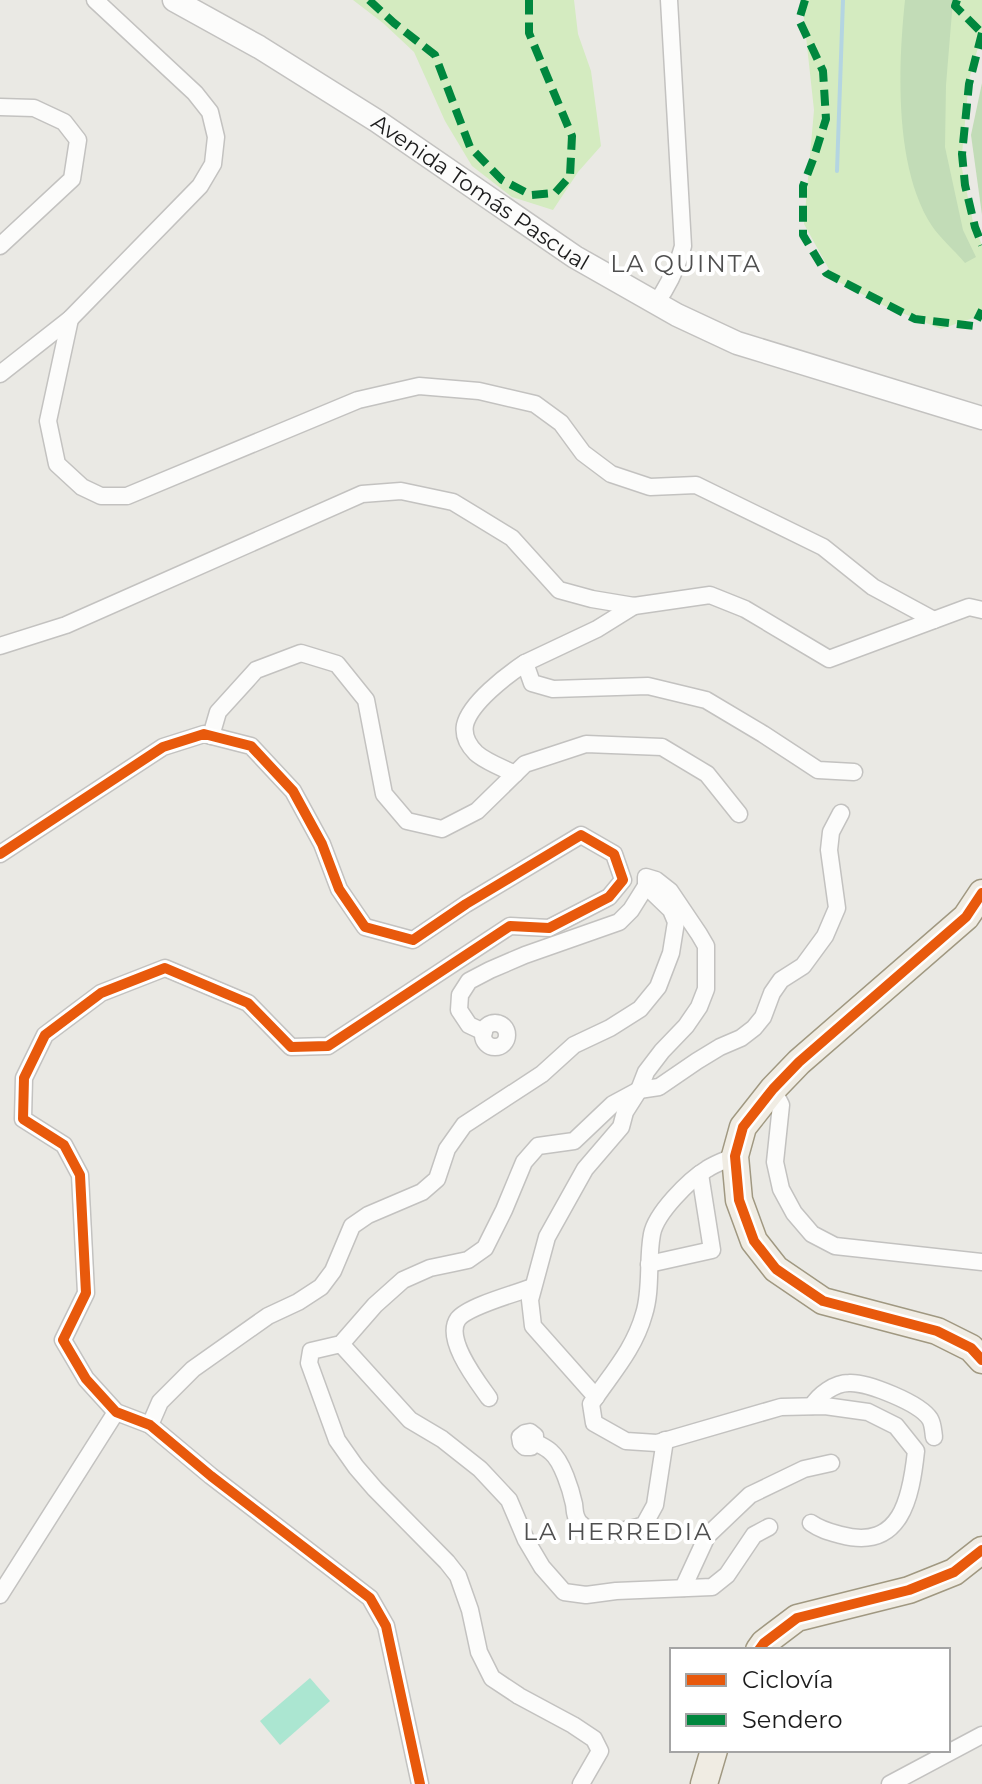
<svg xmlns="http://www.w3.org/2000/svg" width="982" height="1784" font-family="Montserrat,sans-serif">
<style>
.grass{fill:#d4ebc0}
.forest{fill:#c2dcb7}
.pitch{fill:#abe6d1}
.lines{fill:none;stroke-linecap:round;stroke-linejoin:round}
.stream{stroke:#b4d5e1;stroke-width:4}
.minor-casing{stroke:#c3c2c0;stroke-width:19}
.tertiary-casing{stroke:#c3c2c0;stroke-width:25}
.primary-casing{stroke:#a09881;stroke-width:29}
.minor{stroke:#fcfcfb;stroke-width:16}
.tertiary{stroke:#fcfcfb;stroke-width:22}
.primary{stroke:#f0ece3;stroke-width:26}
.quiet{stroke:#00873e;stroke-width:8;stroke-dasharray:16 8;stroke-linecap:butt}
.cycleway-casing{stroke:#fff;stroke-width:15}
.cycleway{stroke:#e8590c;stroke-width:10}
.labels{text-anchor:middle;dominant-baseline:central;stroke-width:8;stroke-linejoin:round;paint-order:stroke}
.street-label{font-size:22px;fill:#1c1c1c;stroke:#fff}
.neighbourhood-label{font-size:24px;letter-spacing:2px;fill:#4f4f4f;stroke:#fff}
</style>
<rect width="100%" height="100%" fill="#eae9e4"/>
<!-- grass -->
<g class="grass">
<polygon points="353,0 574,0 578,34 591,71 601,146 578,172 553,210 512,197 472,166 445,121 414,52 383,23"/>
<polygon points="802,0 982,0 982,33 969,80 961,164 973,222 982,245 982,315 941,329 885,306 835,280 804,224 814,110"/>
</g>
<!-- forest -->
<g class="forest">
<path d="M905 0H953L946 85 945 147 963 230 976 257 965 263C955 251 941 239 932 226 894 168 898 66 905 0Z"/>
<polygon points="982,83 982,215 971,135"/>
</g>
<!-- pitch -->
<polygon class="pitch" points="310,1678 330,1701 280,1745 260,1721"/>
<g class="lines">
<!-- stream -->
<polyline class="stream" points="837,171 843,0"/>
<defs>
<g id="minor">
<polyline points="0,107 34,108 64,122 78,140 72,179 0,246"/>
<path d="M656 303C669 285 677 268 683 246L669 0"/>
<polyline points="70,319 48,421 57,464 82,487 101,496 127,496 358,400 419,386 479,391 535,404 561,423 583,453 611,474 650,487 696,485 823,547 873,587 934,620"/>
<polyline points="0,374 70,319 200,186 213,164 216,137 210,112 195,93 95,0"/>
<polyline points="634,606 597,629 525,663 532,683 553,689 648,686 706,700 763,734 818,770 854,772"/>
<polyline points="0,646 66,625 362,494 401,491 453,502 512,538 559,590 592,599 634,606 710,595 745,609 829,659 969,607 982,610"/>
<polyline points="211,736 218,712 256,670 301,653 337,664 366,700 384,794 407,821 442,829 477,811 525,764 586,744 662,747 707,774 739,814"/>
<path d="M515 774C503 768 486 762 476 753 469 746 463 736 465 725 470 703 507 675 525 663"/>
<polyline points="0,854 163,747 204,734 251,746 293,791 322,844 339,889 365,927 413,940 466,904 581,835 614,854 623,880 609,897 549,928 510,926 328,1046 291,1047 248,1003 165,968 101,993 45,1035 24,1078 23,1119 64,1145 80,1175 86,1293 63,1340 86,1379 116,1412 150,1425 211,1476 370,1598 386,1626 420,1784"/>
<circle cx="495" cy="1035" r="12"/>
<polyline points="484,1032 469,1025 459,1010 460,995 469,981 490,970 525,955 619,922 631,910 646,886 646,877 656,880 670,891 699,934 706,946 706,989 699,1007 686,1026 662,1051 646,1072 639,1090 625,1112 621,1127 585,1169 547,1237 530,1300 533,1326 596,1397"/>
<polyline points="773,1089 781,1105 775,1162 781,1189 794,1213 812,1234 835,1246 982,1262"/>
<path d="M735 1156C726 1160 716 1163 707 1169 689 1180 656 1213 652 1234 647 1260 652 1289 644 1314 634 1350 611 1374 591 1404L594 1423 626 1441 657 1443 781 1407 825 1406 868 1412 896 1426 916 1451C911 1498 901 1551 841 1535 830 1532 821 1530 811 1523"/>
<polyline points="649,1264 712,1250 700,1174"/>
<polyline points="341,1344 410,1420 442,1439 480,1469 509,1500 526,1540 542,1567 564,1592 586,1595 616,1591 712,1587 727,1575 754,1535 769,1527"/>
<path d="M489 1398C477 1381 444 1339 458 1319 468 1306 517 1293 533 1287"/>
<path d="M812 1406C819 1395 834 1383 849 1383 867 1382 920 1403 930 1419 933 1424 933 1430 934 1437"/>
<polyline points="150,1425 160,1402 193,1369 268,1316 298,1302 321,1287 333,1271 352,1226 368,1215 422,1192 437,1179 447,1149 464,1125 542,1074 574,1045 610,1028 640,1009 658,987 671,953 676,922 671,910 646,886"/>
<path d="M535 1442 531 1447H525L521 1443 520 1437 525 1433 530 1432 535 1436V1442C540 1445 547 1448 551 1452 562 1461 571 1490 574 1504 575 1510 574 1516 579 1522 591 1538 628 1531 644 1525L655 1505 665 1440"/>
<polyline points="683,1588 707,1536 750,1495 804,1469 831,1463"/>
<polyline points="0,1595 116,1412"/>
<polyline points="581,1784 600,1751 594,1739 573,1725 519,1696 492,1678 479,1652 470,1610 458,1576 447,1562 375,1489 356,1467 337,1440 309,1363 311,1351 341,1344 375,1305 403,1280 430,1268 468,1260 485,1248 504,1210 524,1162 538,1146 574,1141 613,1104 639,1090 659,1087 697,1061 720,1047 741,1038 754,1028 763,1017 772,993 781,980 803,966 825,936 837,908 829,850 831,832 841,813"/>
<polyline points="890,1784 982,1735"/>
</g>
<g id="tertiary">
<path id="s1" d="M174 0 259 47 377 121 575 257 677 315 737 343 982 418"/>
</g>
<g id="primary">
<polyline points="982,893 966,917 799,1062 773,1089 743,1127 735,1156 739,1200 754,1241 776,1269 823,1301 937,1331 971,1348 982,1360"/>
<polyline points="759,1650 764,1643 797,1618 909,1590 954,1572 982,1550"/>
<polyline points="704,1784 714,1750"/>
</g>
</defs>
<!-- minor casing -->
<use href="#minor" class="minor-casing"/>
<!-- tertiary casing -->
<use href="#tertiary" class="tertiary-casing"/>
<!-- primary casing -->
<use href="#primary" class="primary-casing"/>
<!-- minor -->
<use href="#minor" class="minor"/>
<!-- tertiary -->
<use href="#tertiary" class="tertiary"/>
<!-- primary -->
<use href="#primary" class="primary"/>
<!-- quiet -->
<g class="quiet">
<polyline points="369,0 394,23 435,55 470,147 502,180 531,195 555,193 570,176 572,136 529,33 529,0"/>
<polyline points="805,0 799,20 823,71 826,119 814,157 803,186 803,235 826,273 915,319 974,326 982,310"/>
<polyline points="957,0 955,6 982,33"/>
<polyline points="982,33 969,84 962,154 965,185 975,227 982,245"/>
</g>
<defs>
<g id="cycleway">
<polyline points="0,854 163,747 204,734 251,746 293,791 322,844 339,889 365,927 413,940 466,904 581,835 614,854 623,880 609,897 549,928 510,926 328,1046 291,1047 248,1003 165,968 101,993 45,1035 24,1078 23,1119 64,1145 80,1175 86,1293 63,1340 86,1379 116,1412 150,1425 211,1476 370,1598 386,1626 420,1784"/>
<polyline points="982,893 966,917 799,1062 773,1089 743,1127 735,1156 739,1200 754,1241 776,1269 823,1301 937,1331 971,1348 982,1360"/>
<polyline points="759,1650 764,1643 797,1618 909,1590 954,1572 982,1550"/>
</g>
</defs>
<!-- cycleway casing -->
<use href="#cycleway" class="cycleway-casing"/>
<!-- cycleway -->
<use href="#cycleway" class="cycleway"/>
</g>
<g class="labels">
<!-- street labels -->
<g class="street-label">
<text stroke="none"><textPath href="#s1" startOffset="362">Avenida Tomás Pascual</textPath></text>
</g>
<!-- neighbourhood labels -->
<g class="neighbourhood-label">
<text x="686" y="263">LA QUINTA</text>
<text x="618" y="1531">LA HERREDIA</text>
</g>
</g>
<!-- legend -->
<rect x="670" y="1648" width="280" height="104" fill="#ffffff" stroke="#a4a4a4" stroke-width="2"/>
<rect x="686" y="1674" width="40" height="12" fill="#e8590c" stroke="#a4a4a4" stroke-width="2"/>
<text x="742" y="1688" font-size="24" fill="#1c1c1c">Ciclovía</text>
<rect x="686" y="1714" width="40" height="12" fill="#00873e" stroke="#a4a4a4" stroke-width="2"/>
<text x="742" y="1728" font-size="24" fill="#1c1c1c">Sendero</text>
</svg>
